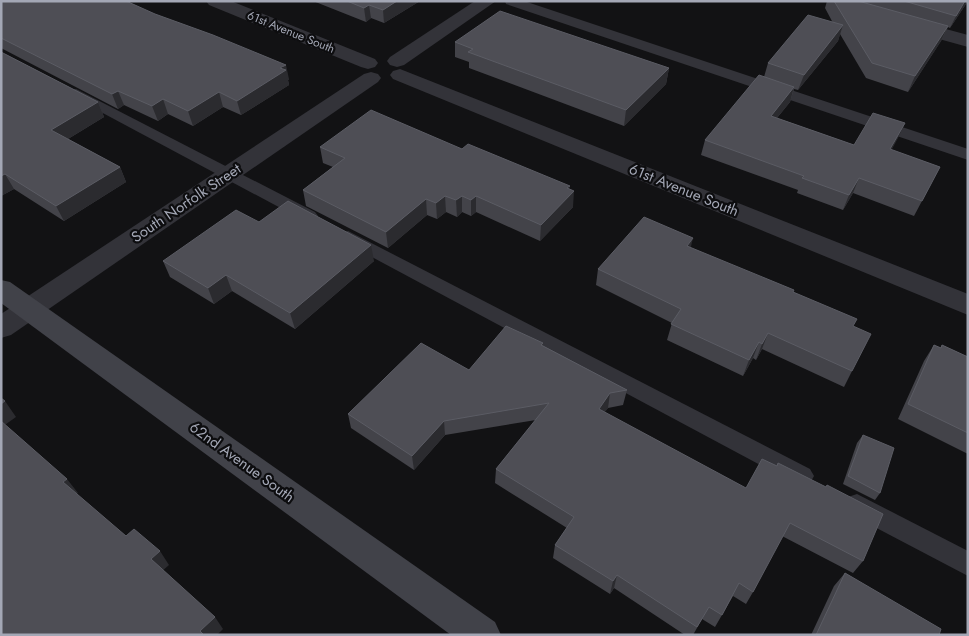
<svg xmlns="http://www.w3.org/2000/svg" width="969" height="636" font-family="Jost,sans-serif">
<style>
.lines{fill:none;stroke-linecap:round;stroke-linejoin:round}
.lane{fill:#333339;fill-rule:evenodd}
.street{fill:#333339;fill-rule:evenodd}
.secondary{fill:#414249;fill-rule:evenodd}
.wall{fill:#434349}
.shaded-wall{fill:#2b2b2f}
.building{fill:#4e4e55;stroke:#5b5c64}
.labels{text-anchor:middle;dominant-baseline:central;stroke-width:4.5;stroke-linejoin:round;paint-order:stroke}
.far-street-label{font-size:12px;fill:#a3a7b5;stroke:#0d0d0f}
.street-label{font-size:15px;fill:#a3a7b5;stroke:#0d0d0f}
</style>
<rect width="100%" height="100%" fill="#121214"/>
<g class="lines">
<!-- lane -->
<g class="lane">
<polygon points="505,1 524,1 968,149 968,160 506,4"/>
<polygon points="76,89 315,212 318,216 315,220 309,222 303,220 71,96 69,93 71,90"/>
<polygon points="348,231 810,469 814,476 810,483 802,486 794,483 342,241 339,237 342,233"/>
<polygon points="857,494 968,551 968,576 848,513 845,505 848,497"/>
</g>
<!-- street -->
<g class="street">
<polygon points="206,1 231,1 375,59 378,63 375,67 368,69 361,67 209,5"/>
<polygon points="475,1 496,1 404,65 397,67 390,65 387,61 390,57"/>
<polygon points="909,19 968,35 968,47 903,29 900,25 903,21"/>
<polygon points="400,69 968,294 968,315 393,79 390,75 393,71"/>
<polygon points="371,72 378,74 381,78 378,82 11,335 1,338 1,314 364,74"/>
</g>
<!-- secondary -->
<polygon class="secondary" points="1,280 10,282 495,622 501,635 451,635 1,303"/>
</g>
<!-- wall -->
<g class="wall">
<polygon points="1,1 289,79 288,80 289,85 241,115 223,107 193,126 168,114 158,121 124,105 118,109 1,48"/>
<polygon points="313,1 420,1 384,23 371,18 366,22"/>
<polygon points="827,1 968,1 950,28 948,27 941,41 908,92 866,78 840,34 838,41 798,90 794,89 790,102 777,118 854,145 905,123 891,150 940,167 914,216 853,193 843,210 797,193 798,190 701,155 705,140 764,77 768,63 833,23 825,8"/>
<polygon points="455,42 669,68 666,84 624,126 469,68 469,62 455,57"/>
<polygon points="1,52 98,102 104,117 68,139 120,167 126,182 64,221 14,189 1,196"/>
<polygon points="320,147 462,149 569,189 573,207 540,241 476,212 471,216 462,212 457,217 446,212 437,219 427,215 388,248 306,206 303,190 333,167 323,163"/>
<polygon points="259,222 374,261 295,329 232,291 214,304 170,277 163,261"/>
<polygon points="691,248 793,292 853,326 852,371 844,387 762,349 756,360 753,358 743,376 667,340 672,323 596,285 598,269"/>
<polygon points="543,343 542,345 627,390 623,405 608,408 604,412 863,561 853,573 782,536 753,592 746,604 733,596 715,627 702,619 693,635 685,635 614,588 610,594 553,558 555,545 567,528 495,483 496,469 536,420 445,435 414,470 351,428 348,414 469,370"/>
<polygon points="934,345 940,348 942,345 968,357 968,454 898,419 924,361"/>
<polygon points="863,435 880,493 875,500 843,484 857,443"/>
<polygon points="845,573 939,635 811,635 834,586"/>
</g>
<!-- shaded-wall -->
<g class="shaded-wall">
<polygon points="397,1 420,1 384,23 383,10"/>
<polygon points="965,1 968,1 950,28 956,16"/>
<polygon points="369,5 371,18 366,22 364,8"/>
<polygon points="843,25 838,41 798,90 804,75"/>
<polygon points="948,26 941,41 908,92 915,76"/>
<polygon points="286,65 289,79 288,80 289,85 241,115 237,101"/>
<polygon points="669,68 666,84 624,126 626,110"/>
<polygon points="794,87 790,102 766,131 771,116"/>
<polygon points="118,91 124,105 118,109 112,94"/>
<polygon points="219,92 223,107 193,126 188,111"/>
<polygon points="163,99 168,114 158,121 152,106"/>
<polygon points="98,102 104,117 58,145 51,130"/>
<polygon points="905,123 898,138 884,164 890,149"/>
<polygon points="120,167 126,182 64,221 56,206"/>
<polygon points="5,174 14,189 1,196 1,176"/>
<polygon points="859,178 853,193 843,210 849,195"/>
<polygon points="570,186 568,197 574,191 573,207 540,241 541,225"/>
<polygon points="445,196 446,212 437,219 436,203"/>
<polygon points="462,196 462,212 457,217 456,200"/>
<polygon points="476,196 476,212 471,216 471,200"/>
<polygon points="426,199 427,215 388,248 386,232"/>
<polygon points="693,238 689,255 687,246"/>
<polygon points="371,245 374,261 295,329 290,313"/>
<polygon points="226,275 232,291 214,304 208,288"/>
<polygon points="768,333 762,349 756,360 762,344"/>
<polygon points="759,342 753,358 743,376 749,360"/>
<polygon points="610,393 608,408 596,424 599,409"/>
<polygon points="5,401 16,417 2,427 1,426 1,404"/>
<polygon points="444,421 445,435 414,470 412,456"/>
<polygon points="67,479 78,493 74,496 63,482"/>
<polygon points="160,551 169,565 160,573 151,559"/>
<polygon points="617,575 614,588 610,594 613,581"/>
<polygon points="215,617 223,629 217,635 203,635 200,631"/>
</g>
<!-- building -->
<g class="building">
<polygon points="1,1 126,1 155,14 213,35 286,65 280,68 286,70 237,101 219,92 188,111 163,99 152,106 118,91 112,94 1,38"/>
<polygon points="347,1 397,1 383,10 369,5 364,8"/>
<polygon points="834,1 858,1 948,26 915,76 872,63"/>
<polygon points="904,1 965,1 956,16"/>
<polygon points="500,11 669,68 626,110 468,52 473,49 455,42"/>
<polygon points="808,15 843,25 804,75 768,63"/>
<polygon points="1,52 98,102 51,130 120,167 56,206 5,174 1,176"/>
<polygon points="759,75 794,87 771,116 854,145 873,113 905,123 890,149 940,167 922,201 859,178 849,195 802,178 804,176 705,140"/>
<polygon points="371,110 462,149 468,144 570,186 567,188 574,191 541,225 476,196 471,200 462,196 456,200 445,196 436,203 426,199 386,232 303,190 345,158 320,147"/>
<polygon points="288,201 371,245 290,313 226,275 208,288 163,261 236,210 259,222"/>
<polygon points="644,217 693,238 687,246 794,290 793,292 857,319 853,326 871,334 852,371 768,333 762,344 759,342 749,360 671,324 681,309 598,269"/>
<polygon points="506,326 543,343 541,345 627,390 610,393 599,409 746,488 762,459 777,466 778,463 826,487 827,485 883,514 863,561 790,523 753,592 739,583 722,615 709,607 697,627 617,575 613,581 555,545 574,517 496,469 549,403 444,421 412,456 348,414 421,343 469,370"/>
<polygon points="934,345 941,348 942,345 968,357 968,433 908,404"/>
<polygon points="1,398 5,401 1,404"/>
<polygon points="1,421 67,479 63,482 126,536 134,529 160,551 151,559 215,617 200,631 204,635 1,635"/>
<polygon points="863,435 894,448 880,493 848,476"/>
<polygon points="845,573 941,629 939,635 816,635"/>
</g>
<g class="labels">
<!-- far-street labels -->
<g class="far-street-label">
<text transform="translate(291 32) rotate(22)">61st Avenue South</text>
</g>
<!-- street labels -->
<g class="street-label">
<text transform="translate(684 190) rotate(22)">61st Avenue South</text>
<text transform="translate(186 203) rotate(-34)">South Norfolk Street</text>
<text transform="translate(242 462) rotate(36)">62nd Avenue South</text>
</g>
</g>
<!-- border -->
<rect width="969" height="636" fill="none" stroke="#a3a7b5" stroke-width="5"/>
</svg>
